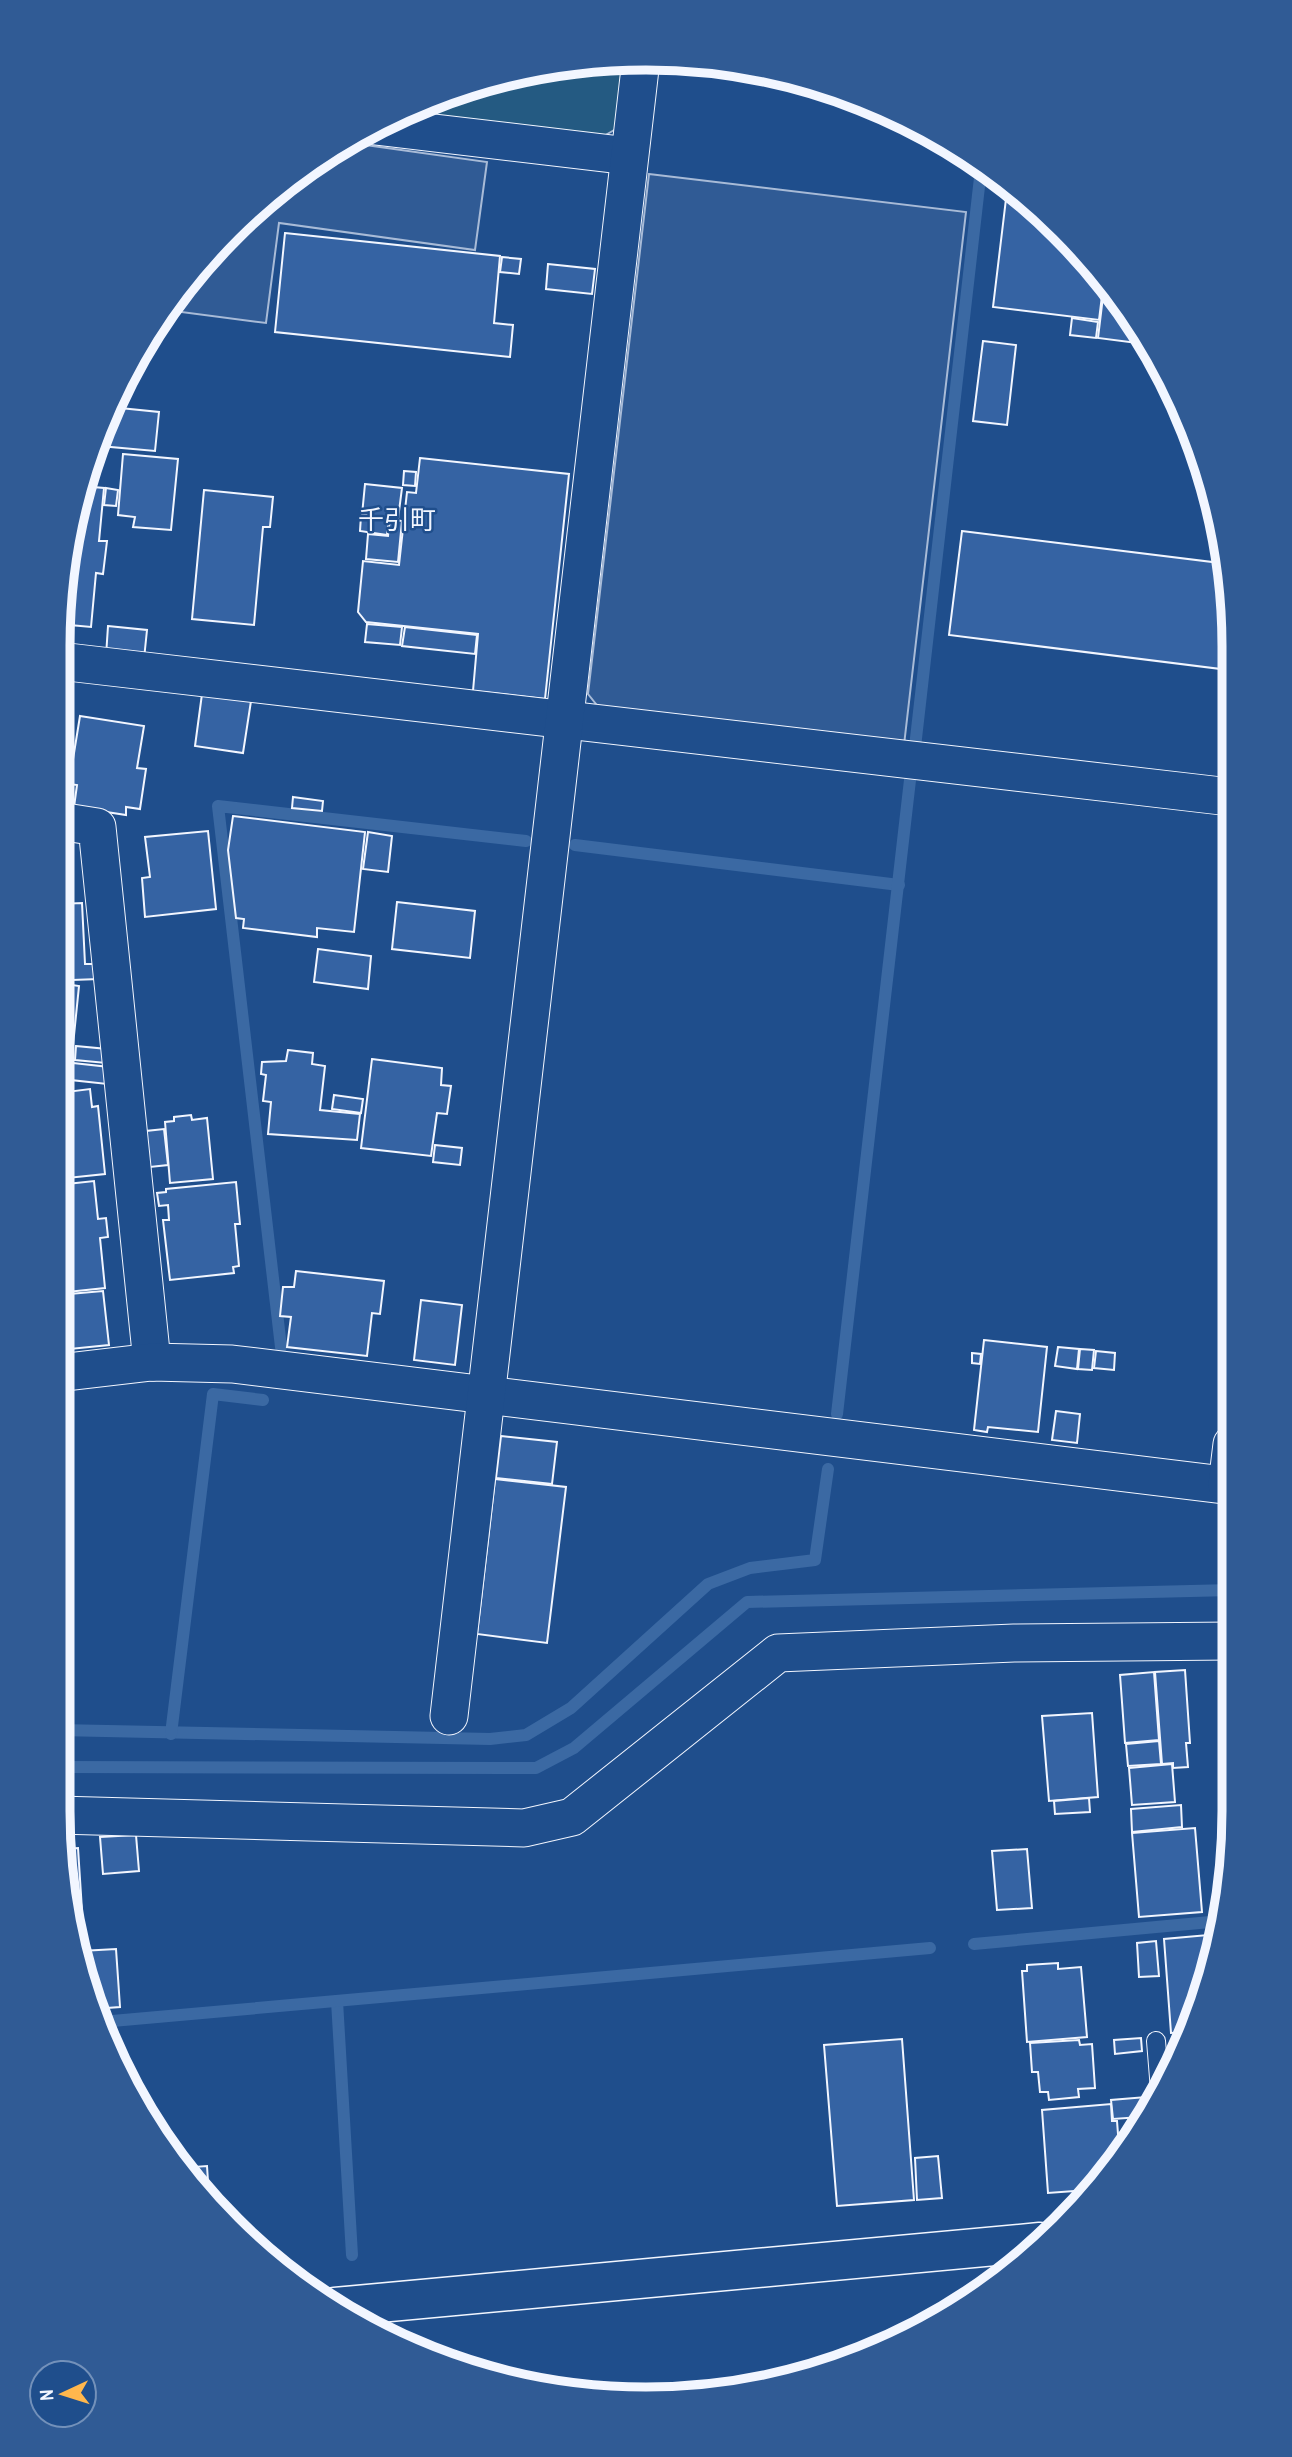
<svg xmlns="http://www.w3.org/2000/svg" width="1292" height="2457" font-family="'Archivo Narrow','Noto Sans JP',sans-serif">
<style>
.green{fill:#245a82;stroke:#a8bbd7;stroke-width:2}
.parking{fill:#305b95;stroke:#a8bbd7;stroke-width:2}
.lines{fill:none;stroke-linecap:round;stroke-linejoin:round}
.stream{stroke:#3b69a3;stroke-width:12}
.building{fill:#3563a3;stroke:#f2f6ff;stroke-width:2}
.service-casing{stroke:#f2f6ff;stroke-width:20}
.minor-casing{stroke:#f2f6ff;stroke-width:39}
.tertiary-casing{stroke:#f2f6ff;stroke-width:41}
.service{stroke:#1f4e8c;stroke-width:18}
.minor{stroke:#1f4e8c;stroke-width:37}
.tertiary{stroke:#1f4e8c;stroke-width:38}
.labels{text-anchor:middle;dominant-baseline:central;stroke-width:5;stroke-linejoin:round;paint-order:stroke}
.quarter-label{font-size:26px;fill:#f2f6ff;stroke:#1f4e8c}
.rim{fill:none;stroke:#f2f6ff;stroke-width:9}
</style>
<rect width="100%" height="100%" fill="#1f4e8c"/>
<!-- green -->
<path class="green" d="M624 61 616 129 602 137 401 114C475 81 542 64 624 61Z"/>
<!-- parking -->
<g class="parking">
<polygon points="344,142 487,162 475,250 279,223 266,323 166,310 180,288 258,203"/>
<polygon points="649,174 966,212 904,745 600,709 588,694"/>
</g>
<g class="lines">
<!-- stream -->
<g class="stream">
<polyline points="915,747 981,169"/>
<polyline points="575,845 899,885"/>
<polyline points="281,1347 218,806 526,841"/>
<polyline points="837,1414 910,780"/>
<polyline points="58,1730 490,1739 526,1735 571,1708 708,1584 750,1568 815,1560 828,1469"/>
<polyline points="171,1734 213,1394 263,1400"/>
<polyline points="58,1767 536,1768 574,1748 747,1602 1232,1590"/>
<polyline points="974,1944 1221,1921"/>
<polyline points="337,2001 352,2255"/>
<polyline points="101,2022 930,1948"/>
</g>
</g>
<!-- building -->
<g class="building">
<polygon points="1006,185 1031,202 1005,198"/>
<polygon points="1006,199 1034,203 1104,279 1099,320 993,307"/>
<polygon points="285,233 500,256 494,323 513,325 510,357 275,332"/>
<polygon points="502,257 521,259 519,274 500,272"/>
<polygon points="548,264 595,269 592,294 546,289"/>
<polygon points="1105,280 1113,288 1145,344 1098,338"/>
<polygon points="1072,318 1098,322 1096,338 1070,335"/>
<polygon points="983,341 1016,345 1007,425 973,421"/>
<polygon points="110,407 159,412 155,451 100,446"/>
<polygon points="123,454 178,459 171,530 133,527 135,517 118,515"/>
<polygon points="420,458 569,474 545,699 473,691 478,634 366,622 358,612 363,561 399,565 407,492 416,493"/>
<polygon points="404,471 416,472 415,486 403,485"/>
<polygon points="365,484 402,488 398,519 362,515"/>
<polygon points="81,486 104,488 99,541 107,541 103,574 96,573 91,627 59,624 59,608"/>
<polygon points="106,488 118,490 116,506 104,505"/>
<polygon points="204,490 273,497 270,527 263,527 254,625 192,619"/>
<polygon points="361,516 389,519 387,535 360,531"/>
<polygon points="390,519 402,521 398,562 366,559 368,534 388,536"/>
<polygon points="962,531 1228,564 1229,670 949,635"/>
<polygon points="367,624 402,627 400,645 365,642"/>
<polygon points="108,626 147,630 144,659 106,656"/>
<polygon points="405,627 477,635 475,654 402,646"/>
<polygon points="59,672 68,672 67,702 59,702"/>
<polygon points="202,694 251,701 243,753 195,746"/>
<polygon points="59,704 64,704 63,749 59,749"/>
<polygon points="80,716 144,726 137,768 146,769 140,809 126,807 126,815 74,807 77,785 69,784"/>
<polygon points="293,797 323,801 322,811 292,808"/>
<polygon points="233,816 365,832 354,932 317,928 317,937 243,928 244,919 236,918 228,850"/>
<polygon points="208,831 216,909 145,917 142,878 150,877 145,837"/>
<polygon points="368,832 392,836 388,872 363,869"/>
<polygon points="397,902 475,911 470,958 392,949"/>
<polygon points="82,903 85,964 98,964 99,979 72,980 71,972 59,972 59,904"/>
<polygon points="318,949 371,956 368,989 314,982"/>
<polygon points="59,983 79,986 72,1055 69,1054 68,1058 59,1057"/>
<polygon points="76,1046 107,1049 106,1063 75,1060"/>
<polygon points="288,1050 313,1053 312,1064 325,1066 320,1110 360,1114 357,1140 268,1134 271,1102 263,1101 266,1075 261,1074 262,1062 286,1061"/>
<polygon points="372,1059 442,1068 441,1085 451,1086 447,1114 437,1113 431,1156 361,1148"/>
<polygon points="59,1062 72,1063 70,1078 59,1077"/>
<polygon points="73,1063 109,1067 107,1084 71,1080"/>
<polygon points="66,1086 67,1092 90,1089 92,1107 98,1106 105,1174 58,1179 58,1087"/>
<polygon points="334,1095 363,1099 361,1113 332,1109"/>
<polygon points="191,1115 192,1120 207,1118 213,1179 170,1183 165,1122 174,1121 174,1117"/>
<polygon points="164,1129 168,1165 150,1167 146,1131"/>
<polygon points="435,1145 462,1148 460,1165 433,1162"/>
<polygon points="94,1181 98,1219 106,1218 108,1237 100,1238 105,1288 58,1293 58,1185"/>
<polygon points="236,1182 240,1224 235,1224 239,1266 233,1267 234,1273 170,1280 163,1220 169,1220 168,1205 159,1206 157,1193 166,1192 166,1189"/>
<polygon points="296,1271 384,1281 380,1314 372,1313 367,1356 287,1347 291,1317 280,1316 283,1287 294,1287"/>
<polygon points="103,1291 109,1345 60,1350 58,1295"/>
<polygon points="421,1300 462,1305 455,1365 414,1360"/>
<polygon points="984,1340 1047,1347 1038,1432 988,1427 987,1432 974,1430"/>
<polygon points="1058,1347 1079,1349 1077,1369 1055,1366"/>
<polygon points="1080,1349 1094,1350 1092,1370 1078,1369"/>
<polygon points="1096,1351 1115,1353 1114,1370 1094,1368"/>
<polygon points="972,1353 981,1354 980,1364 972,1363"/>
<polygon points="1056,1411 1080,1414 1077,1443 1052,1440"/>
<polygon points="501,1436 557,1442 552,1484 496,1478"/>
<polygon points="495,1479 566,1487 547,1643 477,1634"/>
<polygon points="1223,1535 1232,1536 1230,1553 1220,1551"/>
<polygon points="1185,1670 1190,1743 1186,1743 1188,1767 1173,1768 1173,1763 1162,1764 1155,1672"/>
<polygon points="1154,1672 1159,1740 1125,1743 1120,1675"/>
<polygon points="1092,1713 1098,1797 1049,1801 1042,1716"/>
<polygon points="1159,1741 1161,1764 1128,1766 1126,1744"/>
<polygon points="1172,1764 1175,1802 1132,1805 1129,1768"/>
<polygon points="1089,1798 1090,1812 1055,1814 1054,1801"/>
<polygon points="1181,1805 1182,1827 1132,1832 1131,1809"/>
<polygon points="1195,1828 1202,1912 1139,1917 1132,1833"/>
<polygon points="136,1835 139,1871 103,1874 100,1837"/>
<polygon points="78,1848 82,1910 74,1911 64,1849"/>
<polygon points="1027,1849 1032,1908 997,1910 992,1851"/>
<polygon points="1219,1934 1214,1963 1188,2032 1171,2033 1164,1939"/>
<polygon points="1156,1941 1159,1976 1139,1977 1137,1943"/>
<polygon points="116,1949 120,2007 93,2009 89,2000 81,1951"/>
<polygon points="1058,1963 1058,1969 1081,1967 1087,2037 1027,2042 1022,1971 1027,1971 1027,1965"/>
<polygon points="1141,2038 1142,2051 1115,2054 1114,2040"/>
<polygon points="902,2039 914,2200 837,2206 824,2045"/>
<polygon points="1079,2040 1080,2045 1092,2044 1095,2088 1078,2089 1079,2097 1049,2100 1048,2092 1040,2092 1038,2072 1032,2072 1030,2043"/>
<polygon points="1146,2097 1147,2108 1141,2117 1113,2119 1111,2100"/>
<polygon points="1111,2104 1112,2121 1117,2121 1119,2147 1111,2152 1111,2158 1088,2190 1048,2193 1042,2110"/>
<polygon points="938,2156 942,2198 917,2200 915,2158"/>
<polygon points="207,2166 209,2197 179,2168"/>
</g>
<g class="lines">
<defs>
<polyline id="service" points="1156,2041 1160,2090"/>
<g id="minor">
<polyline points="375,126 629,156"/>
<polyline points="59,661 1230,797"/>
<polyline points="59,821 97,827 152,1362"/>
<polyline points="58,1373 152,1362 232,1364 1232,1486"/>
<polyline points="1227,1485 1232,1444"/>
<polyline points="449,1716 641,60"/>
<polyline points="58,1815 524,1828 572,1817 778,1653 1014,1643 1232,1641"/>
</g>
<polyline id="tertiary" points="335,2307 1040,2242"/>
</defs>
<!-- service casing -->
<use href="#service" class="service-casing"/>
<!-- minor casing -->
<use href="#minor" class="minor-casing"/>
<!-- tertiary casing -->
<use href="#tertiary" class="tertiary-casing"/>
<!-- service -->
<use href="#service" class="service"/>
<!-- minor -->
<use href="#minor" class="minor"/>
<!-- tertiary -->
<use href="#tertiary" class="tertiary"/>
</g>
<g class="labels">
<!-- quarter labels -->
<g class="quarter-label">
<text x="397" y="519">千引町</text>
</g>
</g>
<!-- crop -->
<path d="M0 0H1292V2457H0ZM646 70H646A576 576 0 0 1 1222 646V1811A576 576 0 0 1 646 2387H646A576 576 0 0 1 70 1811V646A576 576 0 0 1 646 70Z" fill="#305b95" fill-rule="evenodd"/>
<path class="rim" d="M646 70H646A576 576 0 0 1 1222 646V1811A576 576 0 0 1 646 2387H646A576 576 0 0 1 70 1811V646A576 576 0 0 1 646 70Z"/>
<!-- north arrow -->
<g transform="translate(63 2394) rotate(266)"><circle r="33" fill="#1f4e8c" stroke="#7391ba" stroke-width="2"/>
<path d="M0-5L12 26L0 18L-12 26Z" fill="#ffb74d"/>
<text y="-10" font-size="19" font-weight="bold" text-anchor="middle" fill="#f2f6ff">N</text>
</g>
</svg>
